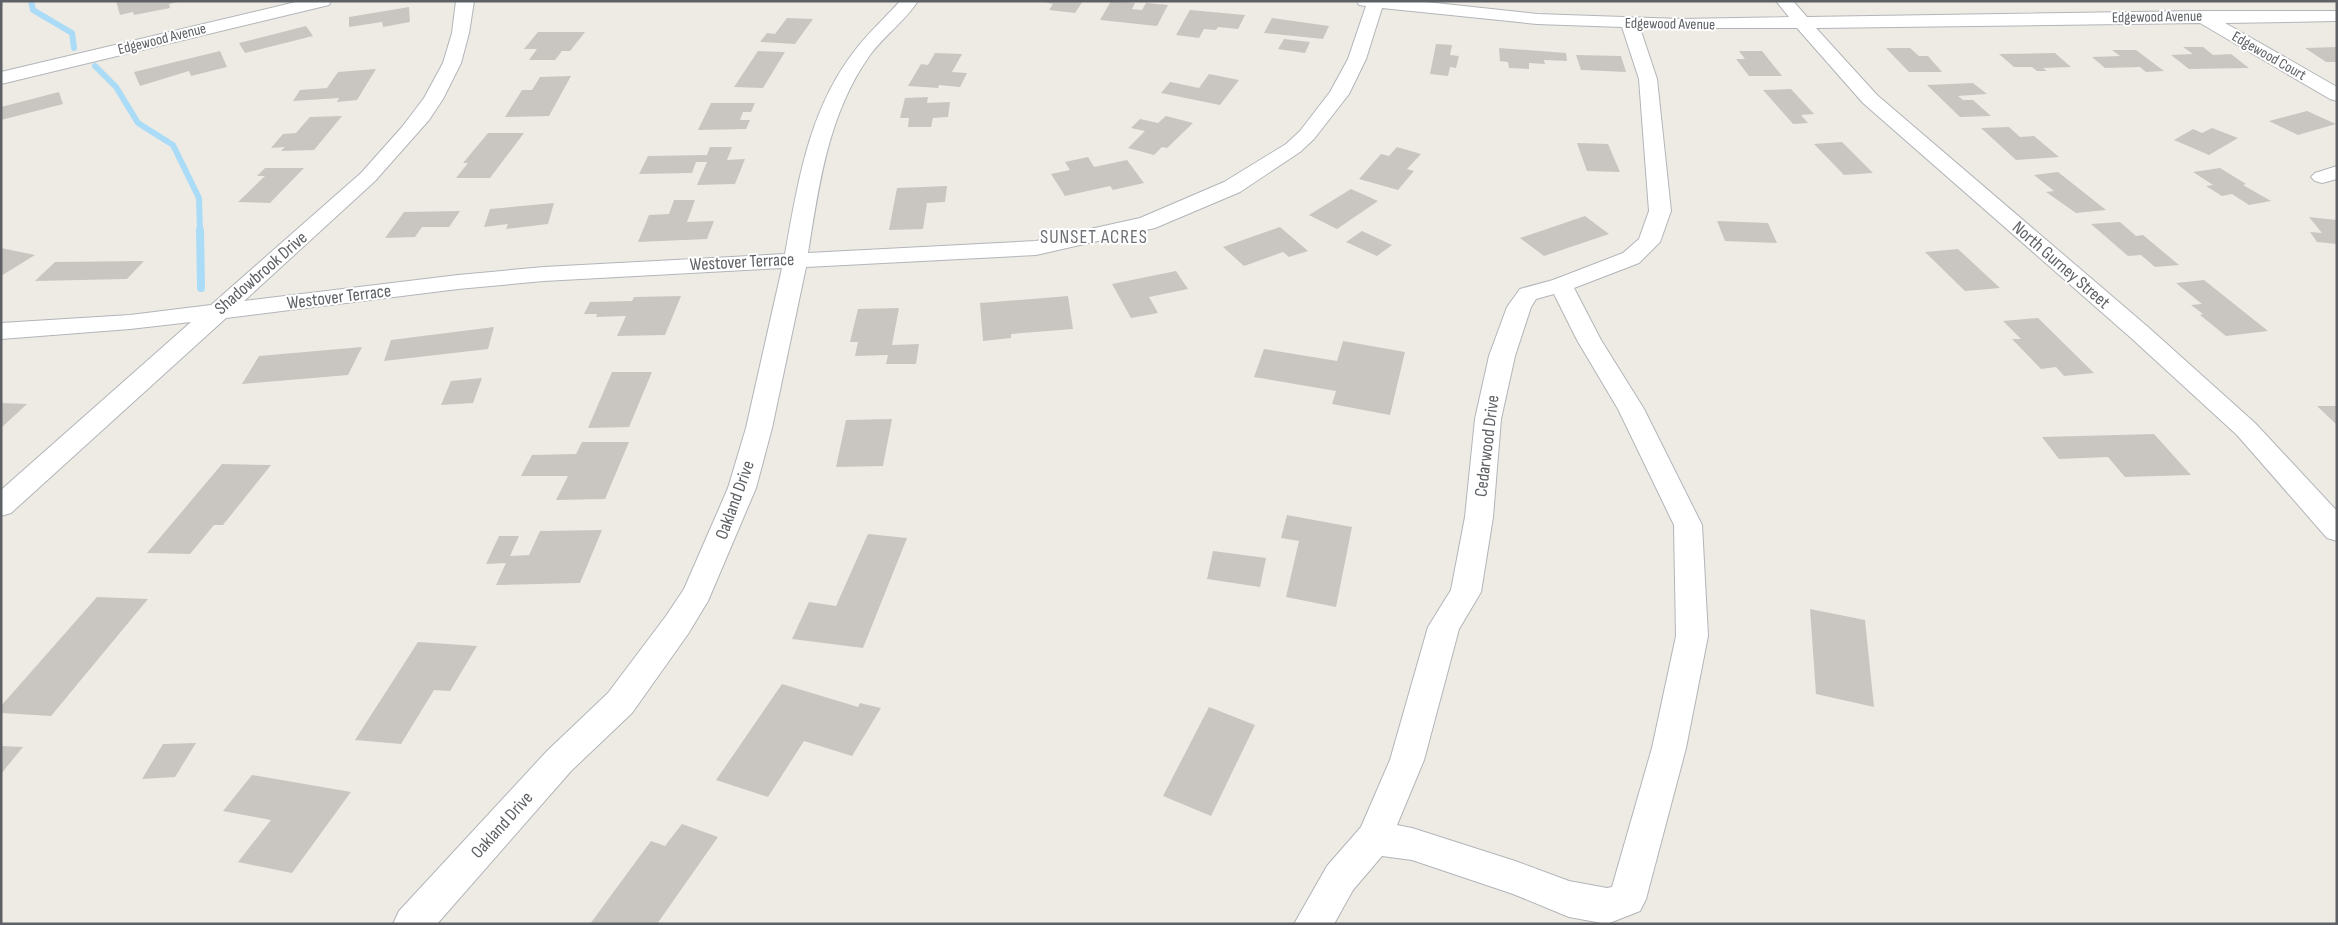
<svg xmlns="http://www.w3.org/2000/svg" width="2338" height="925" font-family="'Sofia Sans Condensed',sans-serif">
<style>
.lines{fill:none;stroke-linecap:round;stroke-linejoin:round}
.stream-far1{stroke:#abdcf7;stroke-width:6}
.stream{stroke:#abdcf7;stroke-width:8}
.building{fill:#c9c6c2}
.minor-casing{stroke:#b2b5b8;stroke-width:2}
.minor{fill:#fff;fill-rule:evenodd}
.labels{text-anchor:middle;dominant-baseline:central;stroke-width:4;stroke-linejoin:round;paint-order:stroke}
.far-street-label{font-size:15px;fill:#5d6064;stroke:#fff}
.street-label{font-size:18px;fill:#5d6064;stroke:#fff}
.neighbourhood-label{font-size:19px;letter-spacing:1px;fill:#6e7276;stroke:#fff}
</style>
<rect width="100%" height="100%" fill="#eeebe5"/>
<g class="lines">
<!-- stream-far1 -->
<g class="stream-far1">
<polyline points="31,1 33,10 72,33 74,48"/>
<polyline points="95,66 116,87 138,123 173,145 199,198 200,232"/>
</g>
<!-- stream -->
<polyline class="stream" points="200,230 201,288"/>
</g>
<!-- building -->
<g class="building">
<polygon points="116,1 176,1 177,2 169,4 170,8 134,15 133,12 120,15"/>
<polygon points="1039,1 1083,1 1075,13 1049,10 1053,4"/>
<polygon points="1111,1 1135,3 1132,9 1142,10 1146,3 1168,5 1157,26 1100,20"/>
<polygon points="409,7 410,22 383,27 382,22 349,27 349,17"/>
<polygon points="1190,10 1245,15 1238,29 1218,27 1216,30 1204,29 1199,38 1176,35"/>
<polygon points="787,18 813,19 795,44 760,42 767,33 775,34"/>
<polygon points="1272,18 1329,26 1323,39 1264,33"/>
<polygon points="306,26 313,36 245,53 239,43"/>
<polygon points="538,32 585,32 570,51 562,51 555,60 529,60 537,49 524,49"/>
<polygon points="1284,39 1310,42 1305,53 1278,49"/>
<polygon points="1436,44 1452,45 1450,55 1459,56 1456,68 1450,67 1448,76 1430,74"/>
<polygon points="2183,47 2203,47 2213,55 2231,54 2249,68 2189,69 2171,55 2193,54"/>
<polygon points="2337,47 2337,62 2326,62 2305,48"/>
<polygon points="1499,48 1566,53 1567,61 1544,60 1545,64 1529,63 1529,69 1509,68 1508,62 1500,61"/>
<polygon points="1886,48 1910,48 1919,56 1928,56 1942,72 1909,72"/>
<polygon points="2112,50 2136,50 2164,71 2146,72 2140,67 2105,68 2092,57 2120,56"/>
<polygon points="220,51 227,67 191,76 189,71 140,86 134,72"/>
<polygon points="758,51 785,52 763,88 734,87"/>
<polygon points="1739,51 1762,51 1782,76 1749,76 1736,59 1745,59"/>
<polygon points="935,53 962,54 952,72 967,73 960,87 939,85 938,88 908,86 921,64 928,65"/>
<polygon points="2055,53 2071,67 2043,68 2047,71 2037,71 2032,67 2014,67 1999,54"/>
<polygon points="1576,55 1621,56 1626,72 1581,70"/>
<polygon points="376,69 357,100 337,102 339,98 293,101 300,90 327,88 338,72"/>
<polygon points="1209,74 1239,80 1220,105 1161,93 1170,82 1199,88"/>
<polygon points="571,76 549,116 505,117 522,90 532,90 540,77"/>
<polygon points="1973,83 1987,94 1958,96 1963,100 1973,100 1991,116 1960,117 1927,85"/>
<polygon points="1791,89 1814,114 1801,115 1808,123 1793,124 1763,90"/>
<polygon points="59,92 63,104 1,120 1,107"/>
<polygon points="928,97 927,103 950,102 948,117 933,118 931,127 908,127 909,118 900,118 905,98"/>
<polygon points="711,103 755,103 751,112 743,112 740,120 750,120 746,129 698,130"/>
<polygon points="2307,111 2336,124 2298,135 2269,121"/>
<polygon points="342,116 314,150 281,151 285,147 271,148 283,134 296,133 310,117"/>
<polygon points="1166,116 1193,123 1167,148 1162,147 1154,155 1128,148 1145,131 1131,128 1140,119 1158,123"/>
<polygon points="2009,127 2020,137 2034,136 2059,157 2016,160 1981,128"/>
<polygon points="2212,128 2238,138 2209,155 2174,140 2193,129 2202,133"/>
<polygon points="488,133 524,133 490,178 456,178 468,163 463,163"/>
<polygon points="1842,142 1873,173 1844,175 1814,144"/>
<polygon points="1577,143 1608,144 1620,172 1587,171"/>
<polygon points="710,147 732,147 727,160 745,159 735,184 697,185 707,162 696,162 692,173 639,174 648,156 707,155"/>
<polygon points="1397,147 1421,154 1407,169 1414,171 1398,190 1359,179 1381,154 1389,156"/>
<polygon points="1088,157 1094,167 1127,160 1144,183 1113,190 1110,186 1065,196 1051,174 1070,170 1065,162"/>
<polygon points="265,168 304,168 270,203 238,202 265,176 257,176"/>
<polygon points="2220,168 2246,184 2243,185 2271,201 2249,205 2232,194 2222,196 2206,186 2213,185 2193,172"/>
<polygon points="2058,172 2106,210 2076,213 2046,192 2054,191 2034,175"/>
<polygon points="947,186 945,202 927,203 923,229 889,230 897,188"/>
<polygon points="1351,189 1378,201 1337,229 1309,215"/>
<polygon points="674,200 695,200 687,222 714,221 707,239 638,242 649,215 669,214"/>
<polygon points="554,203 548,224 506,229 508,224 484,227 490,209"/>
<polygon points="460,211 449,227 422,227 415,237 385,238 404,212"/>
<polygon points="1585,216 1609,234 1544,256 1520,238"/>
<polygon points="2309,217 2337,220 2337,244 2317,242 2310,232 2322,233"/>
<polygon points="1717,221 1768,223 1777,243 1725,241"/>
<polygon points="2120,222 2136,236 2143,235 2179,265 2155,267 2141,255 2128,256 2091,224"/>
<polygon points="1280,227 1308,251 1289,257 1283,252 1244,266 1223,247"/>
<polygon points="1362,231 1392,245 1377,256 1346,242"/>
<polygon points="1,248 35,255 1,276"/>
<polygon points="1958,249 2000,288 1965,291 1925,252"/>
<polygon points="144,261 127,279 35,281 55,262"/>
<polygon points="1176,271 1188,289 1149,297 1158,313 1131,318 1112,284"/>
<polygon points="2204,280 2268,331 2226,336 2200,315 2203,314 2191,305 2202,304 2176,283"/>
<polygon points="681,296 665,335 617,336 626,316 596,317 597,314 584,314 590,302 632,301 634,297"/>
<polygon points="1068,296 1073,329 1011,334 1011,338 983,341 980,303"/>
<polygon points="899,308 892,345 919,344 916,364 886,364 888,355 855,356 858,342 850,342 858,309"/>
<polygon points="2038,318 2094,373 2064,376 2056,367 2041,369 2012,339 2021,339 2003,321"/>
<polygon points="494,327 488,349 384,361 391,340"/>
<polygon points="1343,341 1405,352 1390,415 1332,404 1336,391 1254,377 1264,349 1337,361"/>
<polygon points="362,347 348,375 242,384 259,356"/>
<polygon points="612,372 652,372 629,427 588,428"/>
<polygon points="482,378 473,403 441,405 451,381"/>
<polygon points="1,403 27,404 1,428"/>
<polygon points="2317,406 2337,406 2337,425"/>
<polygon points="892,419 883,466 836,467 846,420"/>
<polygon points="2154,434 2191,475 2125,477 2108,457 2059,459 2042,437"/>
<polygon points="582,442 629,442 605,499 556,500 568,476 521,476 532,455 576,454"/>
<polygon points="222,464 271,465 223,525 214,525 190,554 147,553"/>
<polygon points="1287,515 1352,527 1336,607 1286,597 1299,541 1281,538"/>
<polygon points="602,530 580,583 496,585 506,563 486,564 499,536 519,536 510,556 529,555 540,531"/>
<polygon points="868,534 907,538 863,648 792,639 809,602 836,606"/>
<polygon points="1213,551 1266,558 1260,587 1207,579"/>
<polygon points="97,597 148,599 51,716 1,713 1,706"/>
<polygon points="1810,609 1865,620 1874,707 1816,694"/>
<polygon points="418,642 477,646 450,691 434,690 401,744 355,740"/>
<polygon points="782,684 858,707 860,703 881,708 852,756 804,741 768,797 716,780"/>
<polygon points="1209,707 1255,725 1211,816 1163,796"/>
<polygon points="196,743 175,777 142,779 163,744"/>
<polygon points="1,746 23,747 1,774"/>
<polygon points="252,775 351,792 292,873 238,862 271,820 223,811"/>
<polygon points="682,824 718,837 657,924 590,924 651,841 665,846"/>
</g>
<g class="lines">
<defs>
<g id="minor">
<polygon points="300,1 331,1 329,5 1,84 1,72"/>
<path d="M456 1H474L469 33 461 63 443 99 429 120 375 181 244 301 458 275 544 267 785 254C798 182 809 108 856 49 869 32 886 17 900 1H918C905 21 884 36 870 55 828 114 819 184 808 253L1036 241 1140 218 1224 182 1286 144 1300 131 1330 92 1348 59 1366 6 1359 5 1357 1H1417L1537 14 1681 19 1789 17 1776 1H1793L1807 17 2201 11H2337V21L2225 23 2337 87V101L2330 99 2200 23 1816 28 1877 95 2148 327 2255 423 2337 511V541L2327 538 2237 435 2130 337 1863 103 1797 28H1640L1657 79 1671 211 1660 242 1639 263 1574 288 1601 340 1644 409 1702 525 1708 636 1686 748 1646 899 1640 911 1607 924 1569 917 1513 894 1412 860 1382 856 1353 890 1334 924H1294L1327 866 1361 827 1390 760 1428 627 1451 590 1465 517 1475 419 1489 356 1507 307 1520 289 1553 280 1623 253 1639 239 1649 211 1639 79 1622 27 1537 24 1382 8 1366 59 1349 94 1314 139 1300 152 1240 192 1155 228 1036 255 806 267 772 428 756 488 708 601 688 634 632 713 571 771 437 924H393L399 911 547 751 608 693 666 616 684 589 728 488 746 428 782 268 544 281 458 289 226 318 11 513 1 516V490L191 322 130 329 1 339V323L130 315 211 305 361 173 402 127 424 98 443 63 452 33ZM1554 294 1577 340 1618 409 1674 525 1676 636 1652 748 1612 887 1607 888 1569 881 1515 861 1412 828 1397 825 1424 760 1459 629 1481 592 1493 517 1501 419 1515 356 1531 307 1536 299Z"/>
<polygon points="2337,166 2337,179 2322,183 2315,181 2311,177 2315,173"/>
</g>
</defs>
<!-- minor casing -->
<use href="#minor" class="minor-casing"/>
<!-- minor -->
<use href="#minor" class="minor"/>
</g>
<g class="labels">
<!-- far-street labels -->
<g class="far-street-label">
<text transform="translate(2157 17) rotate(-1)">Edgewood Avenue</text>
<text transform="translate(1670 24) rotate(1)">Edgewood Avenue</text>
<text transform="translate(162 39) rotate(-14)">Edgewood Avenue</text>
<text transform="translate(2269 56) rotate(30)">Edgewood Court</text>
</g>
<!-- street labels -->
<g class="street-label">
<text transform="translate(742 262) rotate(-3)">Westover Terrace</text>
<text transform="translate(2061 265) rotate(41)">North Gurney Street</text>
<text transform="translate(261 273) rotate(-41)">Shadowbrook Drive</text>
<text transform="translate(339 297) rotate(-7)">Westover Terrace</text>
<text transform="translate(1487 446) rotate(-83)">Cedarwood Drive</text>
<text transform="translate(735 500) rotate(-70)">Oakland Drive</text>
<text transform="translate(502 825) rotate(-48)">Oakland Drive</text>
</g>
<!-- neighbourhood labels -->
<g class="neighbourhood-label">
<text x="1094" y="237">SUNSET ACRES</text>
</g>
</g>
<!-- border -->
<rect width="2338" height="925" fill="none" stroke="#5d6064" stroke-width="5"/>
</svg>
